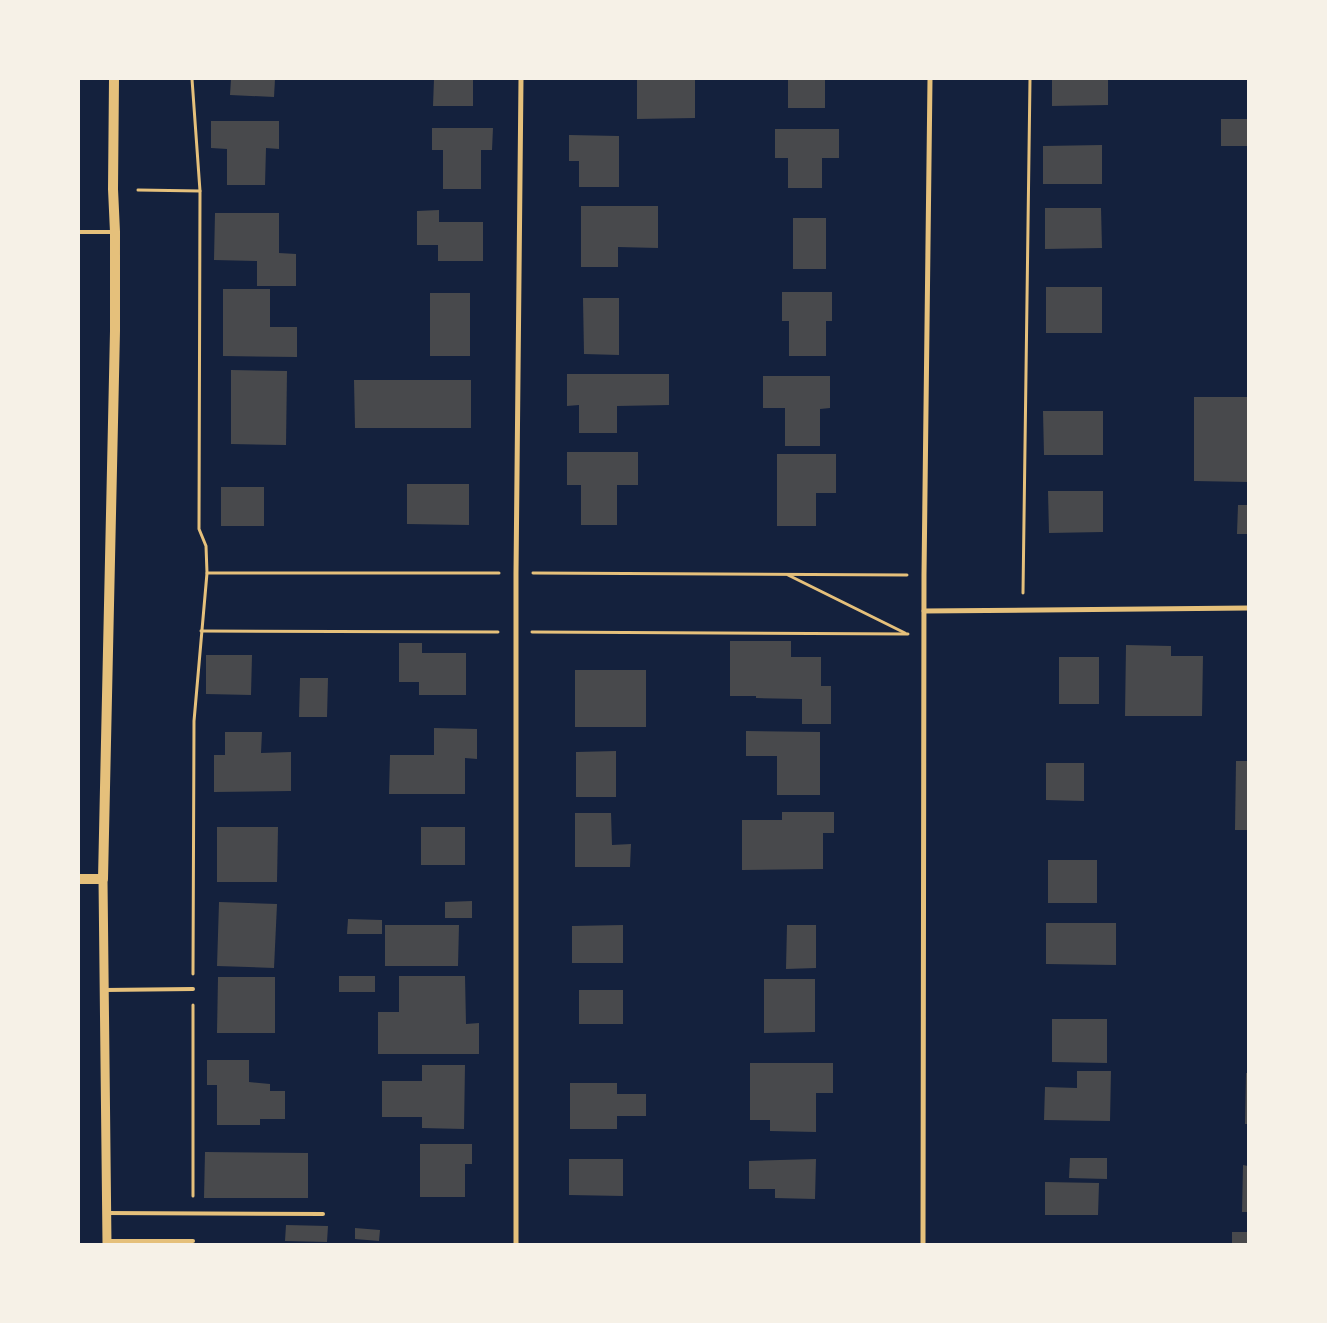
<svg xmlns="http://www.w3.org/2000/svg" width="1327" height="1323" font-family="'Alegreya Sans',sans-serif">
<style>
.building{fill:#48494c}
.lines{fill:none;stroke-linecap:round;stroke-linejoin:round}
.path{stroke:#e5c07b;stroke-width:3}
.service{stroke:#e5c07b;stroke-width:4}
.minor{stroke:#e5c07b;stroke-width:5}
.tertiary{stroke:#e5c07b;stroke-width:9}
.secondary{stroke:#e5c07b;stroke-width:10}
</style>
<rect width="100%" height="100%" fill="#14213d"/>
<!-- building -->
<g class="building">
<polygon points="231,79 275,79 274,97 230,95"/>
<polygon points="434,79 473,79 473,106 433,106"/>
<polygon points="637,79 695,79 695,118 637,119"/>
<rect x="788" y="79" width="37" height="29"/>
<polygon points="1052,79 1108,79 1108,105 1052,106"/>
<rect x="1221" y="119" width="27" height="27"/>
<polygon points="211,121 279,121 279,149 266,148 265,185 227,185 227,149 211,148"/>
<polygon points="432,128 493,128 492,150 481,150 481,189 443,189 443,150 432,150"/>
<polygon points="775,129 839,129 839,158 822,158 822,188 788,188 788,158 775,158"/>
<polygon points="569,135 619,136 619,187 579,187 579,161 569,161"/>
<polygon points="1102,145 1102,184 1043,184 1043,146"/>
<polygon points="581,206 658,206 658,248 618,247 618,267 581,267"/>
<polygon points="1045,208 1101,208 1102,248 1045,249"/>
<polygon points="439,210 439,222 483,222 483,261 438,261 438,245 417,245 417,211"/>
<polygon points="215,213 279,213 279,253 296,254 296,286 257,286 257,261 214,260"/>
<rect x="793" y="218" width="33" height="51"/>
<rect x="1046" y="287" width="56" height="46"/>
<polygon points="223,289 270,289 270,327 297,327 297,357 223,356"/>
<polygon points="782,292 832,292 832,321 826,321 826,356 789,356 789,321 782,321"/>
<rect x="430" y="293" width="40" height="63"/>
<polygon points="583,298 619,298 619,355 584,354"/>
<polygon points="231,370 287,371 286,445 231,444"/>
<polygon points="567,374 669,374 669,405 617,406 617,433 579,433 579,405 567,406"/>
<polygon points="763,376 830,376 830,408 820,409 820,446 785,446 785,408 763,408"/>
<polygon points="354,380 471,380 471,428 355,428"/>
<polygon points="1194,397 1248,397 1248,482 1194,481"/>
<polygon points="1043,411 1103,411 1103,455 1044,455"/>
<polygon points="567,452 638,452 638,485 617,485 617,525 581,525 581,485 567,485"/>
<polygon points="777,454 836,454 836,493 816,493 816,526 777,526"/>
<polygon points="407,484 469,484 469,525 407,524"/>
<rect x="221" y="487" width="43" height="39"/>
<polygon points="1048,491 1103,491 1103,532 1049,533"/>
<polygon points="1238,505 1248,505 1248,534 1237,534"/>
<polygon points="730,641 791,641 791,657 821,657 821,686 831,686 831,724 802,724 802,699 756,698 756,696 730,696"/>
<polygon points="399,643 422,643 422,653 466,653 466,695 419,695 419,682 399,682"/>
<polygon points="1126,645 1171,646 1171,656 1203,656 1202,716 1125,716"/>
<polygon points="206,655 252,655 251,695 206,694"/>
<rect x="1059" y="657" width="40" height="47"/>
<rect x="575" y="670" width="71" height="57"/>
<polygon points="300,678 328,678 327,717 299,717"/>
<polygon points="434,728 477,729 477,759 465,758 465,794 389,794 390,755 434,755"/>
<polygon points="746,731 820,732 820,795 777,795 777,756 746,756"/>
<polygon points="225,732 262,732 261,753 291,752 291,791 214,792 214,755 225,755"/>
<polygon points="616,751 616,797 576,797 576,752"/>
<polygon points="1236,761 1248,761 1248,830 1235,830"/>
<polygon points="1046,763 1084,763 1084,801 1046,800"/>
<polygon points="782,812 834,812 834,833 823,833 823,869 742,870 742,820 782,820"/>
<polygon points="575,813 611,813 612,845 631,844 630,867 575,867"/>
<polygon points="217,827 278,827 277,882 217,882"/>
<rect x="421" y="827" width="44" height="38"/>
<rect x="1048" y="860" width="49" height="43"/>
<polygon points="472,901 472,918 445,918 445,902"/>
<polygon points="219,902 277,904 274,968 217,966"/>
<polygon points="348,919 382,920 382,934 347,934"/>
<polygon points="1046,923 1116,923 1116,965 1046,964"/>
<polygon points="385,925 459,925 458,966 385,966"/>
<polygon points="623,925 623,963 572,963 572,926"/>
<polygon points="787,925 816,925 816,968 786,969"/>
<rect x="339" y="976" width="36" height="16"/>
<polygon points="399,976 465,976 466,1024 479,1023 479,1054 378,1054 378,1012 399,1012"/>
<polygon points="218,977 275,977 275,1033 217,1033"/>
<polygon points="764,979 815,979 815,1032 764,1033"/>
<rect x="579" y="990" width="44" height="34"/>
<polygon points="1052,1019 1107,1019 1107,1063 1052,1062"/>
<polygon points="207,1060 249,1060 249,1082 270,1084 270,1091 285,1091 285,1119 260,1119 260,1125 217,1125 217,1085 207,1085"/>
<polygon points="750,1063 833,1063 833,1093 816,1093 816,1132 770,1131 770,1120 750,1120"/>
<polygon points="422,1065 465,1065 464,1129 422,1128 422,1117 382,1117 382,1081 422,1081"/>
<polygon points="1077,1071 1111,1071 1110,1121 1044,1120 1045,1087 1077,1088"/>
<polygon points="1246,1073 1248,1073 1248,1124 1245,1124"/>
<polygon points="570,1083 617,1083 617,1094 646,1094 646,1116 617,1116 617,1129 570,1129"/>
<polygon points="420,1144 472,1144 472,1164 465,1164 465,1197 420,1197"/>
<polygon points="205,1152 308,1153 308,1198 204,1198"/>
<polygon points="1070,1158 1107,1158 1107,1179 1069,1178"/>
<polygon points="569,1159 623,1159 623,1196 569,1195"/>
<polygon points="816,1159 815,1199 775,1198 775,1189 749,1189 749,1161"/>
<polygon points="1243,1165 1248,1166 1248,1212 1242,1212"/>
<polygon points="1045,1182 1099,1183 1098,1215 1045,1215"/>
<polygon points="286,1225 328,1226 327,1242 285,1241"/>
<polygon points="355,1228 380,1230 379,1241 355,1239"/>
<rect x="1232" y="1232" width="16" height="12"/>
</g>
<g class="lines">
<!-- path -->
<g class="path">
<polyline points="192,79 200,191 199,529 206,546 207,573 194,721 193,974"/>
<polyline points="138,190 200,191"/>
<polyline points="207,573 499,573"/>
<polyline points="533,573 907,575"/>
<polyline points="788,575 905,633"/>
<polyline points="1023,593 1030,79"/>
<polyline points="201,631 498,632"/>
<polyline points="532,632 908,634"/>
<polyline points="193,1005 193,1196"/>
</g>
<!-- service -->
<g class="service">
<polyline points="79,232 114,232"/>
<polyline points="105,990 193,989"/>
<polyline points="106,1213 323,1214"/>
<polyline points="107,1241 193,1241"/>
</g>
<!-- minor -->
<g class="minor">
<polyline points="924,611 1248,608"/>
<polyline points="516,1244 516,573 521,79"/>
<polyline points="923,1244 924,575 930,79"/>
</g>
<!-- tertiary -->
<polyline class="tertiary" points="103,879 107,1244"/>
<!-- secondary -->
<polyline class="secondary" points="79,879 103,879 115,331 115,232 113,189 114,79"/>
</g>
<!-- border -->
<rect width="1327" height="1323" fill="none" stroke="#f6f1e7" stroke-width="160"/>
</svg>
